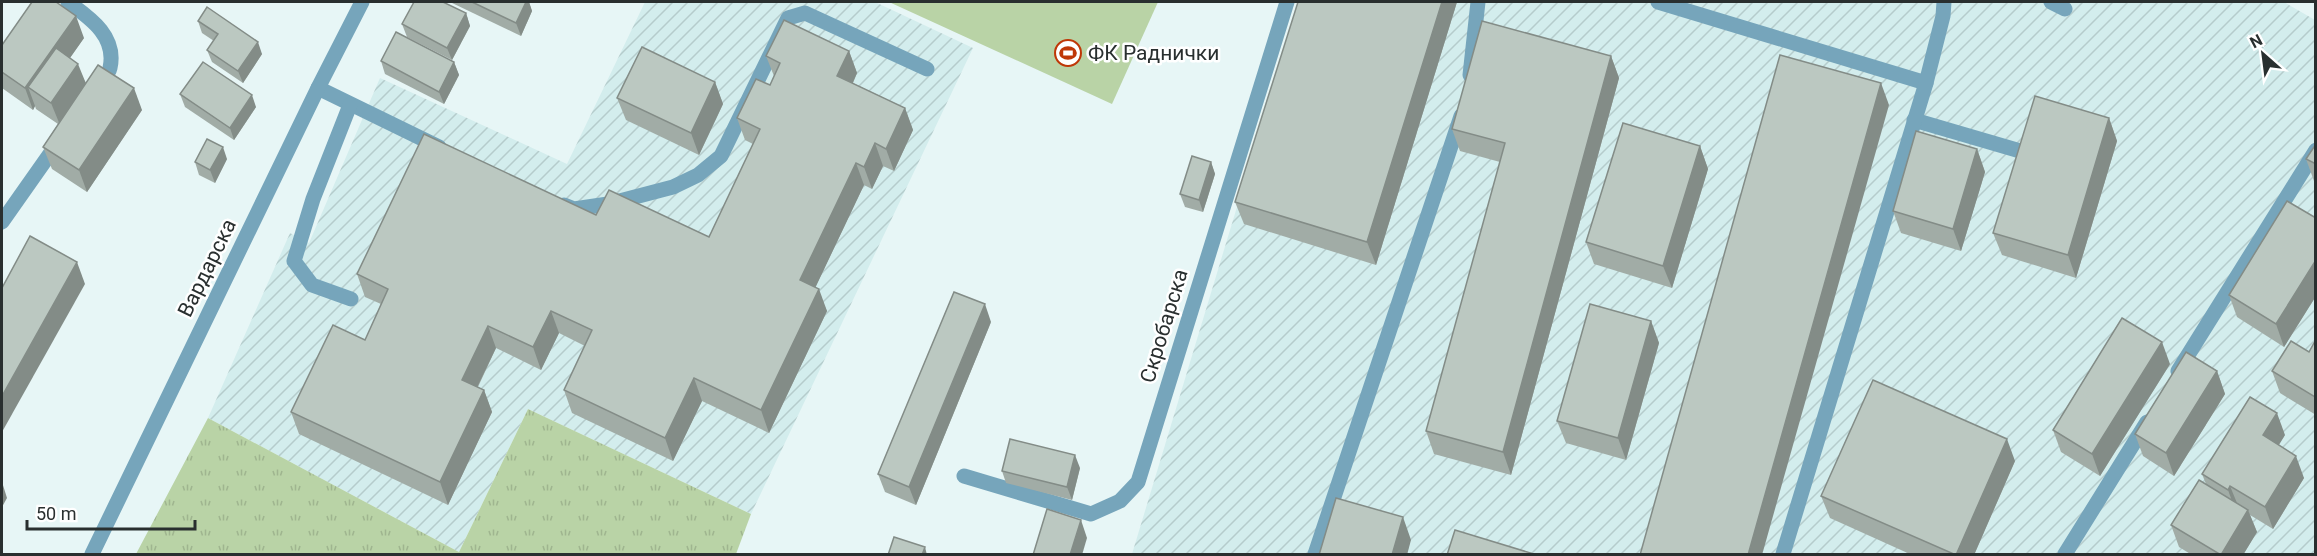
<svg xmlns="http://www.w3.org/2000/svg" width="2317" height="556" font-family="Roboto,sans-serif">
<style>
.industrial{fill:url(#industrial-furrows)}
.grass{fill:url(#grass-tufts)}
.pitch{fill:#b9d3a6}
.lines{fill:none;stroke-linecap:round;stroke-linejoin:round}
.minor{stroke:#76a5bb;stroke-width:15}
.wall{fill:#a1aca6}
.shaded-wall{fill:#838c87}
.building{fill:#bbc8c1;stroke:#838c87;stroke-width:1.5}
.labels{text-anchor:middle;dominant-baseline:central;stroke-width:5;stroke-linejoin:round;paint-order:stroke}
.poi-label{font-size:21px;fill:#292f2f;stroke:#fff;text-anchor:start}
.street-label{font-size:21px;fill:#292f2f;stroke:#fff}
</style>
<defs>
<pattern id="industrial-furrows" width="10" height="10" patternUnits="userSpaceOnUse" patternTransform="scale(1.5)"><rect width="10" height="10" fill="#d3eded"/><path d="M-1 1l2-2M0 10L10 0M9 11l2-2" fill="none" stroke="#b5cccc"/></pattern>
<pattern id="grass-tufts" width="24" height="20" patternUnits="userSpaceOnUse" patternTransform="scale(1.5)"><rect width="24" height="20" fill="#b9d3a6"/><path d="M3 7l-1-3M5 7V3M7 7l1-3M15 17l-1-3M17 17v-4M19 17l1-3" fill="none" stroke="#9fb58f"/></pattern>
</defs>
<rect width="100%" height="100%" fill="#e7f6f6"/>
<!-- industrial -->
<g class="industrial">
<polygon points="645,2 875,2 973,48 751,514 528,409 459,552 208,418 290,233 309,243 380,78 567,164"/>
<polygon points="1299,2 2284,2 2315,20 2315,554 1132,554"/>
</g>
<!-- grass -->
<polygon class="grass" points="528,409 751,514 736,554 136,554 208,418 459,552"/>
<!-- pitch -->
<polygon class="pitch" points="889,2 1158,2 1112,104"/>
<g class="lines">
<!-- minor -->
<g class="minor">
<path d="M68 2C90 18 117 36 110 68 109 74 101 82 97 87"/>
<polyline points="1658,2 1926,83"/>
<polyline points="2051,2 2065,9"/>
<polyline points="1470,75 1478,2"/>
<polyline points="318,88 439,147"/>
<polyline points="350,105 313,199 294,261 312,285 351,299"/>
<polyline points="1914,120 2027,153"/>
<polyline points="564,205 574,209 608,204 673,187 698,175 721,156 788,18 805,13 927,69"/>
<polyline points="2,222 59,141"/>
<polyline points="2178,371 2316,150"/>
<polyline points="964,476 1091,514 1120,501 1138,482 1287,2"/>
<polyline points="92,554 318,88 362,2"/>
<polyline points="1315,554 1461,116"/>
<polyline points="1783,554 1926,83 1943,16 1944,2"/>
<polyline points="2065,554 2147,422"/>
</g>
</g>
<!-- wall -->
<g class="wall">
<polygon points="450,2 529,2 532,11 521,36"/>
<polygon points="1298,2 1457,2 1376,265 1244,224 1235,202"/>
<polygon points="466,13 470,26 452,60 407,37 402,24"/>
<polygon points="198,21 262,54 243,83 212,62 207,50 214,41 202,33"/>
<polygon points="84,38 70,58 86,83 142,110 87,192 52,169 43,147 58,124 36,109 35,106 33,110 2,88 2,45"/>
<polygon points="849,51 857,73 853,83 905,108 913,130 894,171 883,166 872,189 864,185 815,288 827,311 769,433 702,401 673,461 572,413 564,390 585,346 559,333 541,370 496,348 478,387 484,390 492,412 448,505 299,434 291,412 365,340 381,304 365,297 357,274 596,215 709,237 753,144 745,140 737,118 770,85 774,76 766,56"/>
<polygon points="1611,56 1619,78 1511,475 1434,454 1426,431 1500,162 1460,151 1452,129"/>
<polygon points="381,61 454,62 459,75 444,104 385,74"/>
<polygon points="715,82 723,104 699,155 626,120 617,98"/>
<polygon points="180,94 256,107 234,140 185,107"/>
<polygon points="2109,118 2117,141 2076,278 2002,255 1993,233"/>
<polygon points="2316,144 2316,182 2314,181 2306,159"/>
<polygon points="1700,146 1708,169 1672,288 1594,264 1586,242"/>
<polygon points="1977,149 1985,172 1961,251 1901,233 1893,211"/>
<polygon points="227,159 215,183 199,175 195,162"/>
<polygon points="1211,162 1215,174 1203,212 1185,207 1180,194"/>
<polygon points="2316,218 2316,296 2284,347 2237,317 2229,295"/>
<polygon points="1651,321 1659,343 1626,460 1566,443 1557,421"/>
<polygon points="991,322 916,505 885,492 878,474"/>
<polygon points="2316,344 2316,415 2280,393 2272,371 2309,352"/>
<polygon points="2170,364 2100,476 2061,452 2053,430"/>
<polygon points="2217,371 2225,394 2174,476 2143,456 2135,434"/>
<polygon points="2285,435 2278,445 2304,478 2273,529 2250,515 2257,532 2243,555 2192,555 2179,547 2171,525 2206,484 2202,474"/>
<polygon points="2015,461 1974,555 1912,555 1830,518 1821,496"/>
<polygon points="1080,468 1072,500 1006,483 1002,471"/>
</g>
<!-- shaded-wall -->
<g class="shaded-wall">
<polygon points="526,2 529,2 532,11 521,36 516,23"/>
<polygon points="1442,2 1457,2 1376,265 1367,242"/>
<polygon points="466,13 470,26 452,60 447,48"/>
<polygon points="76,16 84,38 43,96 28,87 35,106 33,110 25,88"/>
<polygon points="258,42 262,54 243,83 238,71"/>
<polygon points="849,51 857,73 846,98 837,76"/>
<polygon points="1611,56 1619,78 1511,475 1503,452"/>
<polygon points="454,62 459,75 444,104 439,92"/>
<polygon points="78,64 87,86 60,125 51,103"/>
<polygon points="715,82 723,104 699,155 691,133"/>
<polygon points="1881,83 1889,105 1762,555 1748,555"/>
<polygon points="134,88 142,110 87,192 79,170"/>
<polygon points="252,95 256,107 234,140 230,128"/>
<polygon points="905,108 913,130 894,171 886,149"/>
<polygon points="2109,118 2117,141 2076,278 2068,255"/>
<polygon points="875,143 883,166 872,189 864,167"/>
<polygon points="1700,146 1708,169 1672,288 1663,266"/>
<polygon points="223,147 227,159 215,183 210,170"/>
<polygon points="1977,149 1985,172 1961,251 1953,229"/>
<polygon points="1211,162 1215,174 1203,212 1199,200"/>
<polygon points="856,163 864,185 808,303 800,280"/>
<polygon points="2316,260 2316,296 2284,347 2276,324"/>
<polygon points="77,262 85,284 2,432 2,396"/>
<polygon points="819,289 827,311 769,433 761,410"/>
<polygon points="985,304 991,322 916,505 909,487"/>
<polygon points="551,311 559,333 541,370 533,347"/>
<polygon points="1651,321 1659,343 1626,460 1618,438"/>
<polygon points="488,326 496,348 470,402 462,380"/>
<polygon points="2162,342 2170,364 2100,476 2092,454"/>
<polygon points="2217,371 2225,394 2174,476 2166,453"/>
<polygon points="694,378 702,401 673,461 665,438"/>
<polygon points="484,390 492,412 448,505 440,482"/>
<polygon points="2277,413 2285,435 2271,458 2263,435"/>
<polygon points="2007,439 2015,461 1974,555 1956,555"/>
<polygon points="1075,455 1080,468 1072,500 1067,487"/>
<polygon points="2296,456 2304,478 2273,529 2265,507"/>
<polygon points="2,482 7,498 2,507"/>
<polygon points="2230,486 2239,508 2236,512 2228,490"/>
<polygon points="2248,510 2257,532 2243,555 2221,555"/>
<polygon points="1403,517 1411,540 1407,555 1392,555"/>
<polygon points="1081,520 1087,538 1082,555 1070,555"/>
<polygon points="925,547 927,555 922,555"/>
</g>
<!-- building -->
<g class="building">
<polygon points="32,2 56,2 76,16 25,88 2,72 2,45"/>
<polygon points="414,2 443,2 466,13 447,48 402,24"/>
<polygon points="472,2 526,2 516,23"/>
<polygon points="1298,2 1442,2 1367,242 1235,202"/>
<polygon points="207,7 258,42 238,71 207,50 218,34 198,21"/>
<polygon points="784,20 849,51 837,76 905,108 886,149 875,143 864,167 856,163 800,280 819,289 761,410 694,378 665,438 564,390 592,330 551,311 533,347 488,326 462,380 484,390 440,482 291,412 333,325 365,340 388,289 357,274 424,134 596,215 609,190 709,237 760,129 737,118 756,79 770,85 780,63 766,56"/>
<polygon points="1482,21 1611,56 1503,452 1426,431 1505,143 1452,129"/>
<polygon points="396,32 454,62 439,92 381,61"/>
<polygon points="642,47 715,82 691,133 617,98"/>
<polygon points="56,48 78,64 51,103 28,87"/>
<polygon points="1780,55 1881,83 1748,555 1640,555"/>
<polygon points="203,62 252,95 230,128 180,94"/>
<polygon points="98,65 134,88 79,170 43,147"/>
<polygon points="2035,96 2109,118 2068,255 1993,233"/>
<polygon points="1623,123 1700,146 1663,266 1586,242"/>
<polygon points="1916,131 1977,149 1953,229 1893,211"/>
<polygon points="207,139 223,147 210,170 195,162"/>
<polygon points="2316,144 2316,164 2306,159"/>
<polygon points="1192,156 1211,162 1199,200 1180,194"/>
<polygon points="2287,201 2316,218 2316,260 2276,324 2229,295"/>
<polygon points="30,236 77,262 2,396 2,288"/>
<polygon points="954,292 985,304 909,487 878,474"/>
<polygon points="1590,304 1651,321 1618,438 1557,421"/>
<polygon points="2122,318 2162,342 2092,454 2053,430"/>
<polygon points="2291,341 2309,352 2314,343 2316,344 2315,397 2272,371"/>
<polygon points="2186,352 2217,371 2166,453 2135,434"/>
<polygon points="1873,380 2007,439 1956,555 1821,496"/>
<polygon points="2250,397 2277,413 2263,435 2296,456 2265,507 2230,486 2228,490 2202,474"/>
<polygon points="1010,439 1075,455 1067,487 1002,471"/>
<polygon points="2199,480 2248,510 2221,555 2171,525"/>
<polygon points="1336,498 1403,517 1392,555 1319,555"/>
<polygon points="1047,509 1081,520 1070,555 1033,555"/>
<polygon points="1455,530 1537,555 1447,555"/>
<polygon points="894,537 925,547 922,555 888,555"/>
</g>
<!-- icons -->
<defs>
<symbol id="stadium-ring" viewBox="-11 -11 22 22"><circle r="9.5" fill="#fff" stroke="#bf3707" stroke-width="1.5"/><path d="M0-5a6.5 5 0 1 0 0 10a6.5 5 0 1 0 0-10ZM-3.5-1.8h7v3.6h-7Z" fill="#bf3707"/></symbol>
</defs>
<g fill-rule="evenodd">
<use href="#stadium-ring" x="1053" y="38" width="30" height="30"/>
</g>
<g class="labels">
<!-- poi labels -->
<g class="poi-label">
<text x="1088" y="53">ФК Раднички</text>
</g>
<!-- street labels -->
<g class="street-label">
<text transform="translate(207 268) rotate(-64)">Вардарска</text>
<text transform="translate(1164 326) rotate(-73)">Скробарска</text>
</g>
</g>
<!-- border -->
<rect width="2317" height="556" fill="none" stroke="#292f2f" stroke-width="6"/>
<!-- north arrow -->
<g transform="translate(2263 54) rotate(332)" stroke="#ffffff" stroke-width="4.5" paint-order="stroke">
<path d="M0-4.5L10 22L0 15L-10 22Z" fill="#292f2f"/>
<text y="-9" font-size="16" font-weight="bold" text-anchor="middle" fill="#292f2f">N</text>
</g>
<!-- scale -->
<path d="M27 520v9h168v-9" fill="none" stroke="#292f2f" stroke-width="3"/>
<text x="36" y="520" font-size="18" fill="#292f2f" stroke="#ffffff" stroke-width="4.5" paint-order="stroke">50 m</text>
</svg>
